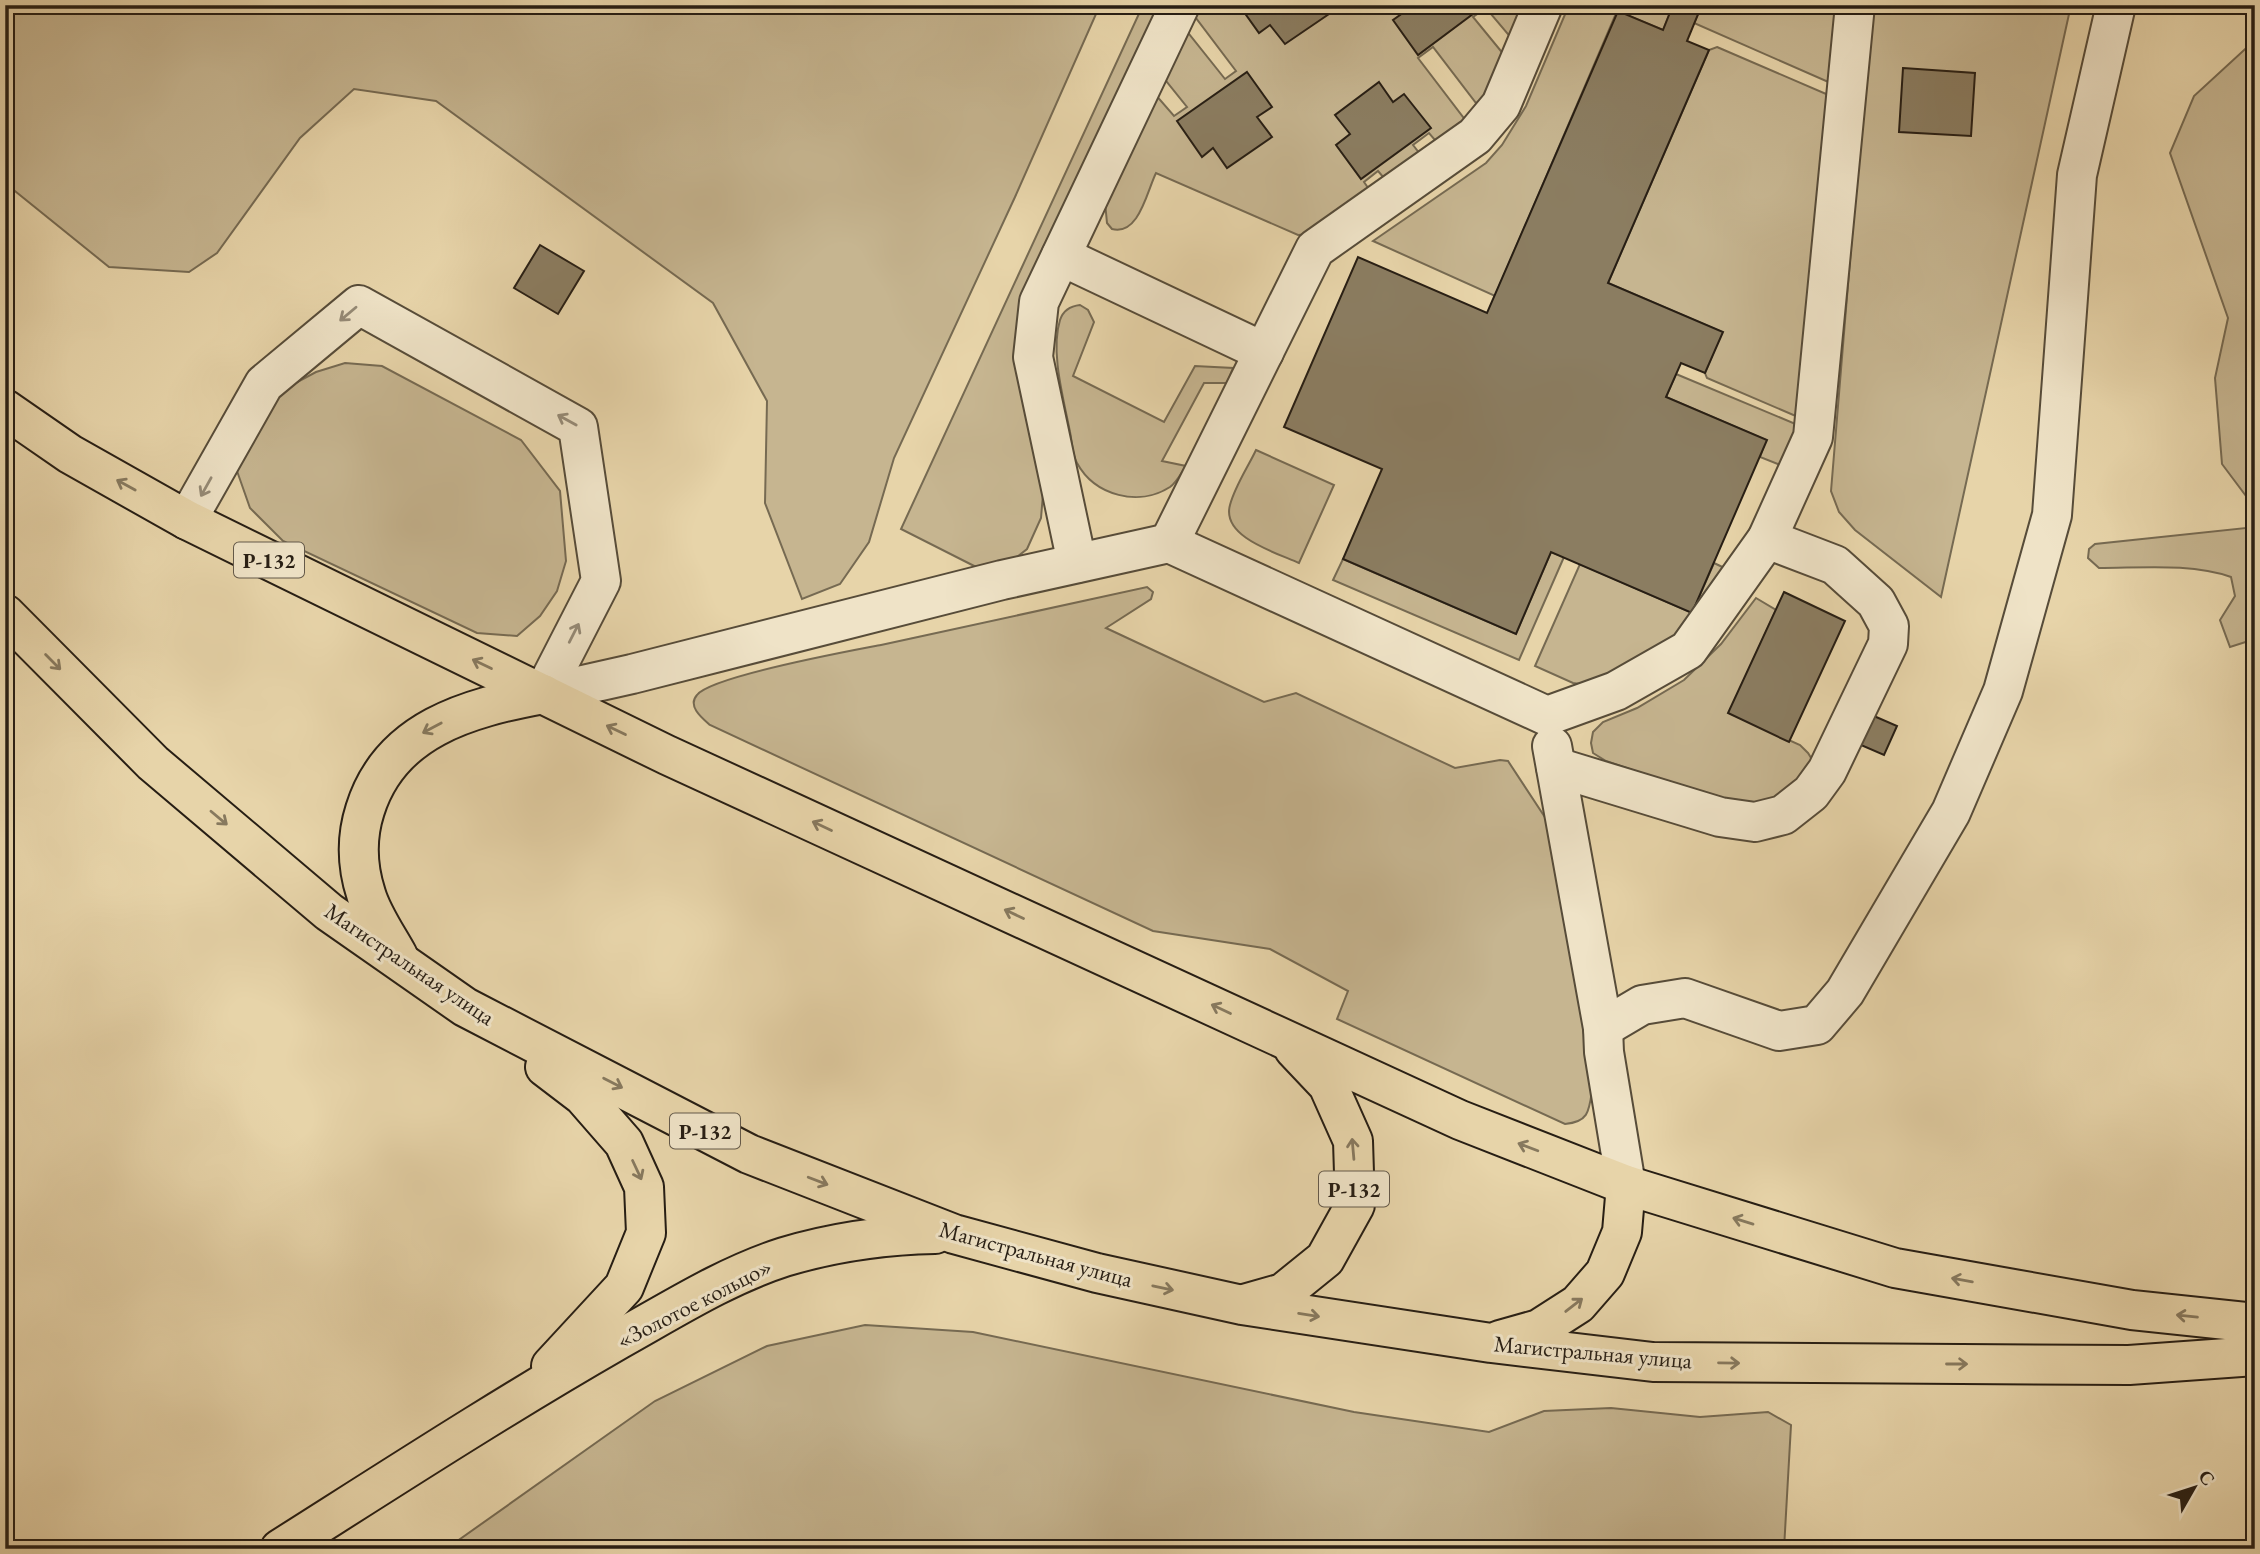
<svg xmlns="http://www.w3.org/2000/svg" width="2260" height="1554" font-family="'EB Garamond',serif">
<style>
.green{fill:#c6b590;stroke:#766a52;stroke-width:2}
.building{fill:#8b7d61;stroke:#271e14;stroke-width:2}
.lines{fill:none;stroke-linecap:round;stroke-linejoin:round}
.minor-casing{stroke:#574c39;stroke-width:42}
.highway-casing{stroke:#271e14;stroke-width:42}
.minor{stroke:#efe3c7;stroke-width:38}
.highway{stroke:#e7d4a9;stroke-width:38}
.oneway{stroke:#958a76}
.oneway2{stroke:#87795e}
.labels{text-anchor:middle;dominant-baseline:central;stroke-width:6;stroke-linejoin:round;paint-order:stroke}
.shield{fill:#efe3c7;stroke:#63594a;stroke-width:2}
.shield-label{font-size:21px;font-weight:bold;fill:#271e14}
.street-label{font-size:23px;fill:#271e14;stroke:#efe3c7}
</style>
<rect width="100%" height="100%" fill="#e7d4a9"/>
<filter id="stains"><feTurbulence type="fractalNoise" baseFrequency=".00286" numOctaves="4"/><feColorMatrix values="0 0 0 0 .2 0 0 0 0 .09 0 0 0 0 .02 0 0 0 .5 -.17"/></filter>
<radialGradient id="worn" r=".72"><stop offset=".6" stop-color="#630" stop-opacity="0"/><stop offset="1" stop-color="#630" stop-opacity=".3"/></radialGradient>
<!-- green -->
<g class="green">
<polygon points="5,5 1100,5 1015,197 894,458 869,542 840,584 802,599 765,503 767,401 713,303 436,101 354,89 300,138 217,253 189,272 109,267 5,183"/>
<polygon points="1143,5 1168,5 1030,299 1044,482 1041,518 1027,549 1008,564 990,574 901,529"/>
<path d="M1197 5H1527L1512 39 1486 8 1473 17 1505 56 1485 100 1476 103 1433 47 1418 58 1466 121 1441 147 1429 133 1413 145 1424 159 1389 184 1378 171 1364 182 1373 195 1309 234 1298 235 1156 173C1147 191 1139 236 1112 229L1107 223 1105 202 1155 94 1174 116 1187 107 1163 77 1185 29 1225 79 1236 71 1193 14Z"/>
<polygon points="1569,5 1673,5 1663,30 1617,11 1495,296 1373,241 1486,163 1502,145 1526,106"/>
<polygon points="1697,5 1849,5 1842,88 1694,23 1699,12"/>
<polygon points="1871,5 2071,5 1941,597 1855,530 1839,512 1831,491"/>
<polygon points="2255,40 2255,508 2222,464 2215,378 2228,318 2170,153 2194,96"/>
<polygon points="1717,47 1840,100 1805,420 1707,378 1705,373 1722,332 1608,283 1709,50"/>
<path d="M1080 305 1088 310 1094 322 1073 376 1164 422 1195 366 1233 368 1227 383H1204L1162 461 1186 466C1181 473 1177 482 1170 487 1139 507 1095 496 1077 463 1072 455 1072 441 1070 432 1064 400 1050 352 1060 320 1063 311 1071 306 1080 305Z"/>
<polygon points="345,363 382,366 521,440 560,491 566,561 557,591 540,616 517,636 477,633 283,541 250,508 237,471 240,443 263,409 286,388 316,372"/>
<polygon points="1676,374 1805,428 1788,468 1760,457 1766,440 1666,397"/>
<path d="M1256 450 1334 485 1299 563C1277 553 1221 537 1230 505 1235 486 1248 467 1256 450Z"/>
<path d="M2255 527V639L2230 647 2220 620 2235 596 2231 577C2191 563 2142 568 2099 568L2088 558 2089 549 2095 544Z"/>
<polygon points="1551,552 1564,557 1519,660 1333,580 1343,559 1516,634"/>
<polygon points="1714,563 1735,573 1682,643 1587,685 1573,683 1535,666 1580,564 1692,613"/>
<path d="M1147 587 1153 592 1151 599 1106 628 1264 702 1296 693 1455 768 1500 760 1508 761 1558 837 1592 1091C1589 1112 1588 1122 1565 1124L1337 1019 1348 991 1270 949 1153 931 710 725C702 718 687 706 697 695 712 676 850 651 881 645 970 626 1059 606 1147 587Z"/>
<polygon points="1756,598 1776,610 1729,713 1800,745 1808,753 1813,761 1781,800 1748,805 1718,799 1606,761 1593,753 1591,743 1593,732 1603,722 1637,708 1684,680 1721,644"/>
<polygon points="865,1325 973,1332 1354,1412 1489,1432 1544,1411 1611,1408 1700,1417 1768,1412 1791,1425 1784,1549 446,1549 655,1401 767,1346"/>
</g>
<!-- building -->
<g class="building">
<polygon points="1239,5 1323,5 1329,14 1285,44 1270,25 1259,33"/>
<polygon points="1403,5 1485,5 1418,55 1393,20 1407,10"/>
<polygon points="1673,5 1697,5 1699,12 1687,41 1709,50 1608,283 1723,332 1705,373 1681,363 1666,397 1767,440 1692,613 1551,552 1516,634 1343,559 1382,469 1284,427 1358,257 1487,313 1618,11 1663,30"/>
<polygon points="1903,68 1975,73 1971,136 1899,132"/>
<polygon points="1247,72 1272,107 1257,117 1272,137 1227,168 1213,148 1202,157 1177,121"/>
<polygon points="1379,82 1393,102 1404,94 1431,128 1361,179 1336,145 1350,134 1335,115"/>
<polygon points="540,245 584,271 558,314 514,288"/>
<polygon points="1784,592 1845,621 1789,742 1728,713"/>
<polygon points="1867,713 1897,726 1884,755 1854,742"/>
</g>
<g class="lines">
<defs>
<g id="minor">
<polyline points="1061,256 1264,352"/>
<polyline points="187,520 264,384 359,305 578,427 601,581 543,694"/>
<polyline points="1169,543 1315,249 1475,136 1501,105 1543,5"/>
<polyline points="1077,563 1033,357 1039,302 1180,5"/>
<polyline points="543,694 632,674 1002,580 1169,543 1547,716 1616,691 1688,650 1767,539 1813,437 1855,5"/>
<polyline points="1552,746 1603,1028 1604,1052 1626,1185"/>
<polyline points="1556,767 1720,817 1755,822 1783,815 1811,793 1827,771 1888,644 1889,626 1876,602 1835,565 1767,539"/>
<polyline points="1603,1028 1642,1005 1685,998 1779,1031 1817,1025 1845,992 1951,812 2003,691 2052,515 2077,175 2116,5"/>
</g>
<g id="highway">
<polyline points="5,409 70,454 187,520 667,755 1460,1120 1626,1185 1895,1268 2132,1310 2255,1323"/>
<polyline points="5,614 153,763 329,912 465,1007 749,1154 954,1234 1097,1273 1242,1305 1491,1343 1653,1362 2129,1365 2255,1356"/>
<path d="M398 956C387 936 372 915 366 894 357 866 356 838 365 810 390 729 468 708 543 694"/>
<polyline points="545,1067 583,1096 624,1143 644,1187 646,1233 624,1287 551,1366"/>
<polyline points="1244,1304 1283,1293 1325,1259 1355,1205 1353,1141 1328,1085 1294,1049"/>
<polyline points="1500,1340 1539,1329 1578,1304 1605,1273 1622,1232 1626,1185"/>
<path d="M280 1549C392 1478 503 1406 618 1340 672 1310 725 1276 784 1257 834 1242 882 1235 935 1234"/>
</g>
</defs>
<!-- minor casing -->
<use href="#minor" class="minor-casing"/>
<!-- highway casing -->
<use href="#highway" class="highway-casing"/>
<!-- minor -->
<use href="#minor" class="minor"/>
<!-- highway -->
<use href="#highway" class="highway"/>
</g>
<!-- one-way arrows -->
<defs><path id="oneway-shaft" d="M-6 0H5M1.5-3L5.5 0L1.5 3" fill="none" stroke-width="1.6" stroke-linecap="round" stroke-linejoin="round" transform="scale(1.75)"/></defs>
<g class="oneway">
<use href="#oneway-shaft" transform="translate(348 314) rotate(140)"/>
<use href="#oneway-shaft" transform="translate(567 420) rotate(-151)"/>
<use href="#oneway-shaft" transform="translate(206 487) rotate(119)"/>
<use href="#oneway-shaft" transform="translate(574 633) rotate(-63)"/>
</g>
<g class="oneway2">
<use href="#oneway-shaft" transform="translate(126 485) rotate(-151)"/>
<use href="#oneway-shaft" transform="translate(53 662) rotate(45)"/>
<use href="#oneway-shaft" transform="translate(482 664) rotate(-154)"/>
<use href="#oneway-shaft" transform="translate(432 728) rotate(152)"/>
<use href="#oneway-shaft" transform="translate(616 730) rotate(-154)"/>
<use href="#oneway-shaft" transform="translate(219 818) rotate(40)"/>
<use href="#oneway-shaft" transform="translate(822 826) rotate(-155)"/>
<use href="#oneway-shaft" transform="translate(1014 914) rotate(-155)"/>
<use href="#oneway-shaft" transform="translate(1221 1009) rotate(-155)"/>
<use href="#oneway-shaft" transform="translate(613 1083) rotate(27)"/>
<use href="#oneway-shaft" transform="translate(1528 1147) rotate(-159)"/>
<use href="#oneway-shaft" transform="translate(1353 1149) rotate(-95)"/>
<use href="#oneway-shaft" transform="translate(637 1170) rotate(65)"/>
<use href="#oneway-shaft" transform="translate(818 1181) rotate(21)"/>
<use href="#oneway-shaft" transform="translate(1743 1221) rotate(-163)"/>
<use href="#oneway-shaft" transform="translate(1962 1280) rotate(-170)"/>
<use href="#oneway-shaft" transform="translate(1163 1288) rotate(12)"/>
<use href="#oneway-shaft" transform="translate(1574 1305) rotate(-38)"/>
<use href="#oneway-shaft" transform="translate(1309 1315) rotate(9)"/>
<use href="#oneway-shaft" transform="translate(2187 1316) rotate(-174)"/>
<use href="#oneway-shaft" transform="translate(1729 1363) rotate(1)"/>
<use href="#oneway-shaft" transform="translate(1957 1364)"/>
</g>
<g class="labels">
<!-- shield labels -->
<g class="shield">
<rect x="234" y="542.5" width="70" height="35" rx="5"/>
<rect x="670" y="1113.5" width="70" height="35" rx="5"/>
<rect x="1319" y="1171.5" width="70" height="35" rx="5"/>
</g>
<g class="shield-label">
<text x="269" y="560">Р-132</text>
<text x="705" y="1131">Р-132</text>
<text x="1354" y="1189">Р-132</text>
</g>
<!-- street labels -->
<g class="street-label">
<text transform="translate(410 964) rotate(34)">Магистральная улица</text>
<text transform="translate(1036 1254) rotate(15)">Магистральная улица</text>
<text transform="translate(694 1303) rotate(-27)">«Золотое кольцо»</text>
<text transform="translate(1593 1352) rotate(5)">Магистральная улица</text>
</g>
</g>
<!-- margin -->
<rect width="2260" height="1554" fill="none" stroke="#e7d4a9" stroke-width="28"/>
<rect x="7" y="7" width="2246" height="1540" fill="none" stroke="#271e14" stroke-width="3.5"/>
<rect x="14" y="14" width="2232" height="1526" fill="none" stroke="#271e14" stroke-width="2"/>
<!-- north arrow -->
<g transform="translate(2194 1488) rotate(51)" stroke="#efe3c7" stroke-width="5" paint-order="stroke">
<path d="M0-5L12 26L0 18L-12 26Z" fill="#271e14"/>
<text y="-10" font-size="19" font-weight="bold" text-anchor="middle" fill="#271e14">С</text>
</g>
<rect width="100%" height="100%" filter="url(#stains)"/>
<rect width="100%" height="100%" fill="url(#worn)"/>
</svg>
